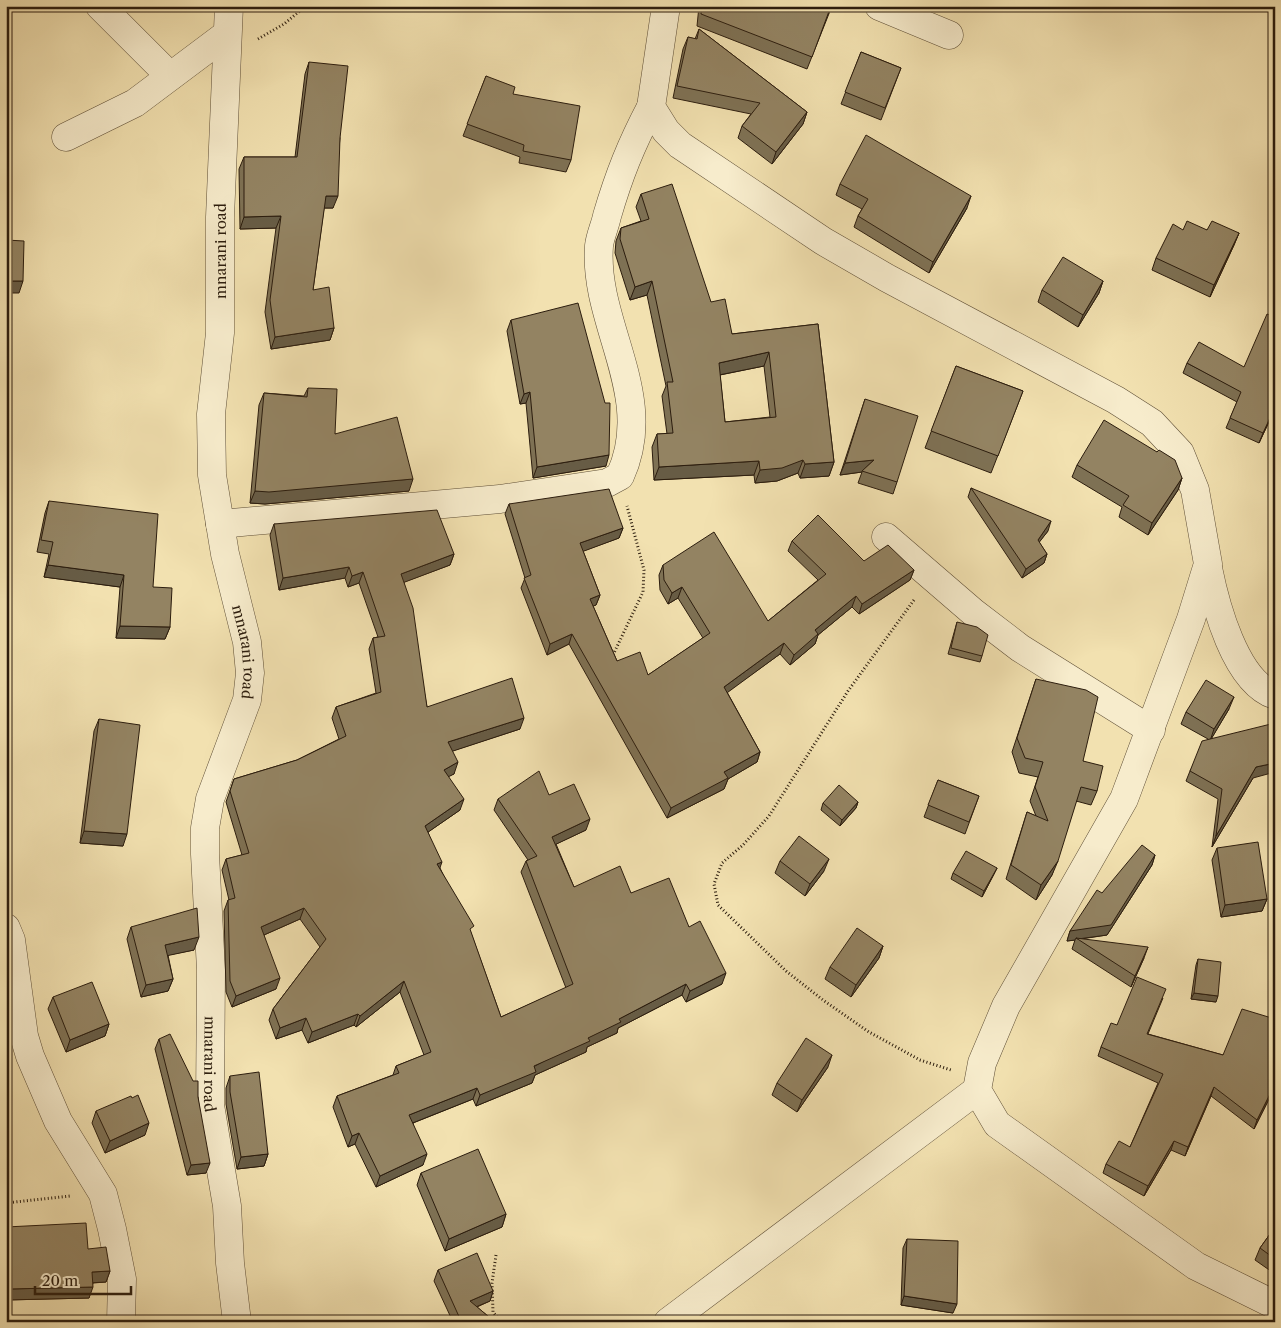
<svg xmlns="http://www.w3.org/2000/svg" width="1281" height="1328" font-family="'Libre Caslon Text',serif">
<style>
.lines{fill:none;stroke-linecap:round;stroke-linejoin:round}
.minor-casing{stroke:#5e4e36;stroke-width:29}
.path{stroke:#2c1d0e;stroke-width:3;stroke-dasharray:1 2.5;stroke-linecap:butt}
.minor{stroke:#f7eccc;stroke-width:28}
.wall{fill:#7e7154;stroke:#2c1d0e;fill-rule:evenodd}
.shaded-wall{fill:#675c45;stroke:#2c1d0e}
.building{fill:#938362;stroke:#2c1d0e;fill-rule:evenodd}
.labels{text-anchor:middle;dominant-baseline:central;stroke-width:4;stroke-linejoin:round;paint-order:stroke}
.street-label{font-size:15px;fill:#2c1d0e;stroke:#f7eccc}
</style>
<rect width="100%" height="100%" fill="#f2e1b0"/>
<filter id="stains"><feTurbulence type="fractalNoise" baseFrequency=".004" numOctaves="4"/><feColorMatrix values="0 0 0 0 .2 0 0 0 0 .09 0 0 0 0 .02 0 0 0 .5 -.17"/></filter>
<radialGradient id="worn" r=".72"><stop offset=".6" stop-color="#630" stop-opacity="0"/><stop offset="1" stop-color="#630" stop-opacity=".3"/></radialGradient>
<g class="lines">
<defs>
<g id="minor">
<polyline points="100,6 170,76"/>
<path id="s1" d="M229 6 220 217V333L211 414 212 475 225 554 247 642 250 673 247 700 210 799 205 828V854L211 970 210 1105 227 1206 230 1263 237 1322"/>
<polyline points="666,6 651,107 666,131 680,145 823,241 887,278 1116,400 1152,423 1180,453 1195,490 1208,564 1191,619 1124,799 1006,1006 982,1063 977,1090 997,1124 1196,1266 1275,1305"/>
<polyline points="879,6 949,35"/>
<polyline points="66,137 135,103 227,34"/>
<path d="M220 524 500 499 607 483 620 476C657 396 593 324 599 246 600 236 605 226 607 216 619 175 631 145 651 107"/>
<polyline points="886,537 973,612 1020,648 1151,730"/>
<path d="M1208 568C1215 603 1235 682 1275 695"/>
<polyline points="6,928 11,940 24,1036 30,1056 58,1121 103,1194 112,1229 122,1279 121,1322"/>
<polyline points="668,1322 977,1090"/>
</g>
</defs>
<!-- minor casing -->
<use href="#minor" class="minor-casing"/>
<!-- path -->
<g class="path">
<polyline points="258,39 284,24 306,6"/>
<polyline points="914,600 848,691 769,816 743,845 722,863 714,884 718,905 786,971 823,1000 869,1032 920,1060 951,1070"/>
<polyline points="613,655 643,592 644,570 627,506"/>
<polyline points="6,1203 70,1196"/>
<polyline points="496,1255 492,1283 493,1312 501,1322"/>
</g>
<!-- minor -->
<use href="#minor" class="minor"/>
</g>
<!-- wall -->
<g class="wall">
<polygon points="699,6 832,6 807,69 697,26"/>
<polygon points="699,29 807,112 803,124 772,164 738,138 742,126 751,114 673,98 683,49 688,37 695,39"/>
<polygon points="861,52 901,68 881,120 841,104"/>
<polygon points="309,62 340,138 333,208 324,208 313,290 334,328 330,340 271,349 265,312 276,228 240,229 239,169 244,157 295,157 305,74"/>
<polygon points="486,76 513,94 571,160 566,172 519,163 520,157 463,136"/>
<polygon points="840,184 967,208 929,273 854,227 858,216 862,209 836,195"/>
<path d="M641 194 711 302 732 334 818 324 834 462 829 476 800 478 798 473 777 481 755 483 754 475 654 480 652 447 657 434H667L662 396 666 386 647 295 630 300 615 253 616 241 621 228 641 221 636 207ZM764 366 770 417 725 422 720 375Z"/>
<polygon points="1183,230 1207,230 1239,233 1234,245 1210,297 1152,270 1156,258"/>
<polygon points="1103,281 1099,293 1078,327 1038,302 1042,290"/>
<polygon points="511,320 606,466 533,478 526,403 520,404 507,331"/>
<polygon points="1187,363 1275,409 1259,443 1226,428 1237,402 1183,373"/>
<polygon points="956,366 1023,391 991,473 925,448"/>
<polygon points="308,388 335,434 409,491 265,504 250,503 259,405 264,393 304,396"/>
<polygon points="865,399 897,482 893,494 858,483 862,472 840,475"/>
<polygon points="1157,452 1182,478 1178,490 1148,535 1119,517 1122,507 1072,477 1077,465"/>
<polygon points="971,488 1048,531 1039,542 1047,554 1044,563 1022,578 968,497"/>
<polygon points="49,501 153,587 170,627 165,639 116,638 120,587 44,577 49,554 37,552 45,513"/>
<polygon points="509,504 623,528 619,538 583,551 600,595 596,605 593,606 617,661 648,675 703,638 678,598 668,604 660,590 659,575 663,565 768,621 818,580 788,551 792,541 864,561 914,570 910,580 859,614 852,607 818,635 815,644 790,665 780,654 727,692 760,752 757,762 728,779 724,789 667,818 569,644 547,655 521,588 525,578 505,514"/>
<polygon points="274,524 454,554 450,565 404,582 427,707 520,729 452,751 454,774 448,776 460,810 428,832 440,868 471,933 501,1017 566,988 521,872 526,861 528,860 494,810 498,799 549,795 586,830 556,844 574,887 631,893 689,927 722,984 686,1002 682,995 618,1028 617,1033 587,1047 586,1052 535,1075 532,1083 476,1106 473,1099 413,1123 423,1165 376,1187 355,1144 348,1147 333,1107 337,1096 393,1075 396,1066 424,1055 400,992 356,1027 354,1025 308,1043 302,1030 276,1039 269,1020 273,1009 320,947 300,919 264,935 276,989 232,1007 226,992 224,911 228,900 229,900 222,870 226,859 242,855 226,802 234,779 297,760 339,739 332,718 336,707 376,693 369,649 373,638 378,637 359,583 348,587 345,578 279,590 270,535"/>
<polygon points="957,622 982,656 980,662 948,654"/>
<polygon points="1036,679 1083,761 1097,791 1091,805 1076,801 1052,875 1036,900 1006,879 1027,812 1036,816 1030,801 1038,777 1019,773 1012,752"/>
<polygon points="1229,709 1211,739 1253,778 1212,847 1218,799 1186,781 1190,771 1208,739 1181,724 1186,712"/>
<polygon points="99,719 123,846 80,843 94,731"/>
<polygon points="938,780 979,796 965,834 924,817"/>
<polygon points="858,802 856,808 840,826 821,810 823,803"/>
<polygon points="1217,848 1267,899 1262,911 1221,917 1212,860"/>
<polygon points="1155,855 1152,865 1107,935 1081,939 1144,958 1131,987 1072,949 1075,940 1067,941 1070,931 1102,893"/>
<polygon points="780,861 824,871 805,896 775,873"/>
<polygon points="997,868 994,874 982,897 951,879 953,873"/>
<polygon points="131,927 194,950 168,955 173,979 168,991 141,997 127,939"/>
<polygon points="883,946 879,958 851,997 825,979 830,967"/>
<polygon points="1198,959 1216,1002 1191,999 1196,965"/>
<polygon points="53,997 109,1024 105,1036 66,1052 48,1009"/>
<polygon points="1163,998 1148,1034 1223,1055 1275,1019 1275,1087 1254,1129 1211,1096 1185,1156 1171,1150 1144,1196 1103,1173 1106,1164 1130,1147 1158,1083 1098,1056 1101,1047 1117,1025"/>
<polygon points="159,1039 198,1097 206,1173 187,1175 155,1049"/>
<polygon points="828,1067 797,1112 772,1095 777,1083"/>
<polygon points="230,1076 268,1154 264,1166 237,1169 226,1104 226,1088"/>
<polygon points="96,1111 145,1135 105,1153 92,1123"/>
<polygon points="421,1173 506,1214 502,1227 445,1251 417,1185"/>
<polygon points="6,1227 88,1249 110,1271 106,1282 93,1283 89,1298 6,1300"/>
<polygon points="1275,1227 1275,1274 1255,1260 1260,1248"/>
<polygon points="907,1239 953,1313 901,1305 903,1248"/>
<polygon points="438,1270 493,1291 490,1301 477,1307 495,1322 453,1322 434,1281"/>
</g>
<!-- shaded-wall -->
<g class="shaded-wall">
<polygon points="10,98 6,109 6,102"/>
<polygon points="807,112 803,124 772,164 776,152"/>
<polygon points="326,196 338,196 333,208 321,208"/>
<polygon points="971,196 967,208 929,273 933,262"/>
<polygon points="281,216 276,228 240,229 244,217"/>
<polygon points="1239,233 1234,245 1210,297 1214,285"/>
<polygon points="6,281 23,281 19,293 6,293"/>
<polygon points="652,281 647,295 630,300 635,287"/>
<polygon points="1103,281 1099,293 1078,327 1083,315"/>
<polygon points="334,328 330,340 271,349 275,337"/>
<polygon points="769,352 764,366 714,376 719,363"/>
<polygon points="530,392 526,403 520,404 524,394"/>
<polygon points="1275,407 1275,409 1259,443 1263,433"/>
<polygon points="609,455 606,466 533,478 537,467"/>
<polygon points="803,460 798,473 777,481 755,483 760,470"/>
<polygon points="874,460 862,471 862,472 840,475 845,463"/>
<polygon points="759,461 754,475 654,480 659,467"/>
<polygon points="834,462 829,476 800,478 805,464"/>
<polygon points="1182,478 1178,490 1148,535 1152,523"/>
<polygon points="413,479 409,491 265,504 250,503 255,491"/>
<polygon points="1051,521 1048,531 1034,549 1038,540"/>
<polygon points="623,528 619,538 576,554 580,543"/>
<polygon points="454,554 450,565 397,585 401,574"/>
<polygon points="1047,554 1044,563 1022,578 1026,569"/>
<polygon points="48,565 124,575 120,587 44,577"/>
<polygon points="349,567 345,578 279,590 283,578"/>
<polygon points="914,570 910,580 859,614 862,604"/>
<polygon points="363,572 359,583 348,587 352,576"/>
<polygon points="682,587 678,598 668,604 672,593"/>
<polygon points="600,595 596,605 586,609 590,599"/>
<polygon points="856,596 852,607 818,635 815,644 790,665 794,655 815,630"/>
<polygon points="120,626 170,627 165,639 116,638"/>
<polygon points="572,634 569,644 547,655 550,644"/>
<polygon points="784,643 780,654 720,698 724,687"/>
<polygon points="1234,697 1229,709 1210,741 1214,729"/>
<polygon points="524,718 520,729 444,754 448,742"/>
<polygon points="760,752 757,762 728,779 724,789 667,818 671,808 724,772"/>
<polygon points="458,762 454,774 440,781 444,770"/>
<polygon points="1275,763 1275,772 1253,778 1212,847 1216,836 1256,767"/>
<polygon points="464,799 460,810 421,837 425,826"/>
<polygon points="858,802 856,808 840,826 842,820"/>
<polygon points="590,819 586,830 548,848 552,837"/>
<polygon points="84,831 127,834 123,846 80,843"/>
<polygon points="1155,855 1152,865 1107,935 1078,939 1076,938 1075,940 1067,941 1070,931"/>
<polygon points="829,859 824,871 805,896 810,884"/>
<polygon points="1058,861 1052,875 1036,900 1041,885"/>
<polygon points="442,862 438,873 437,864"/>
<polygon points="997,868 994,874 982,897 984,891"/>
<polygon points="1267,899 1262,911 1221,917 1225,905"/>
<polygon points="304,908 300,919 257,938 261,927"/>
<polygon points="199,937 194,950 161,957 165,945"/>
<polygon points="883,946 879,958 851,997 856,985"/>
<polygon points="1148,947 1144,958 1131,987 1135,976"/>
<polygon points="726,973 722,984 686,1002 690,991"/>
<polygon points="280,978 276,989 232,1007 236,996"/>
<polygon points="173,979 168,991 141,997 146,985"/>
<polygon points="404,981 400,992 356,1027 360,1016"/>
<polygon points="686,984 682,995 618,1028 617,1033 587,1047 586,1052 535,1075 532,1083 476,1106 480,1095 588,1038 619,1019"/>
<polygon points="1194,993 1218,996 1216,1002 1191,999"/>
<polygon points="358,1014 354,1025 308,1043 312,1032"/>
<polygon points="306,1018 302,1030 276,1039 280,1028"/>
<polygon points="109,1024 105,1036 66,1052 70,1040"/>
<polygon points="832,1055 828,1067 797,1112 802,1100"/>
<polygon points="1275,1084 1275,1087 1254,1129 1257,1120"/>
<polygon points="1214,1087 1211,1096 1185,1156 1188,1147"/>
<polygon points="477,1088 473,1099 405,1126 409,1115"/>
<polygon points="149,1123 145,1135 105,1153 110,1141"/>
<polygon points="359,1133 355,1144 348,1147 352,1136"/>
<polygon points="1174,1141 1171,1150 1144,1196 1148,1186"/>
<polygon points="268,1154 264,1166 237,1169 241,1157"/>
<polygon points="427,1154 423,1165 376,1187 380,1176"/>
<polygon points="210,1163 206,1173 187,1175 191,1165"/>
<polygon points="506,1214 502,1227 445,1251 449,1239"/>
<polygon points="110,1271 106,1282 88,1283 92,1272"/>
<polygon points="93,1287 89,1298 6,1300 6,1296 9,1289"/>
<polygon points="493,1291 490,1301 466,1311 470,1301"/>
<polygon points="904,1296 957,1304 953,1313 901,1305"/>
</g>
<!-- building -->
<g class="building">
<polygon points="702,6 831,6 812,57 701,14"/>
<polygon points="699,29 807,112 776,152 742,126 760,103 677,86 688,37 697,39"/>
<polygon points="861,52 901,68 885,108 845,92"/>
<polygon points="309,62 348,66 340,138 338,196 326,196 313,290 329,287 334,328 275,337 270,300 281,216 244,217 244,157 297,157"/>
<polygon points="486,76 515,87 513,94 580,106 571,160 523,151 524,145 467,124"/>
<polygon points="6,94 10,98 6,102"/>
<polygon points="866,135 971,196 933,262 858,216 868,199 840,184"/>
<path d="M672 184 711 302 725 299 732 334 818 324 834 462 805 464 803 460 782 468 760 470 759 461 659 467 657 434 673 433 667 382H673L652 281 635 287 620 239 621 228 649 219 641 194ZM769 352 776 417 725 422 719 363Z"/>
<polygon points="1187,221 1207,230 1212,221 1239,233 1214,285 1156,258 1173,224 1183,230"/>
<polygon points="6,240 24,241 23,281 6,281"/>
<polygon points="1063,257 1103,281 1083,315 1042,290"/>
<polygon points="578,303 605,403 610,403 609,455 537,467 530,392 524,394 511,320"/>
<polygon points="1267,314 1275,317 1275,407 1263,433 1230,418 1241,392 1187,363 1199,342 1244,367"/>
<polygon points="956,366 1023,391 998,456 931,431"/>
<polygon points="308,388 337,389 335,434 397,417 413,479 269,492 255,491 264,393 307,397"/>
<polygon points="865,399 918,416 897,482 862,471 874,460 845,463"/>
<polygon points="1104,420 1157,452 1159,450 1175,460 1182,478 1152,523 1123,505 1129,496 1077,465"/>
<polygon points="971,488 1051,521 1038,540 1047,554 1026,569"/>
<polygon points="609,489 623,528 580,543 600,595 590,599 617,661 640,652 648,675 710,633 682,587 672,593 664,580 663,565 714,532 768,621 826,574 792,541 818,515 864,561 888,545 914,570 862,604 856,596 815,630 818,634 794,655 784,643 724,687 760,752 724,772 728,778 671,808 572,634 550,644 524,578 531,575 509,504"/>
<polygon points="49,501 158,514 153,587 172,588 170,627 120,626 124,575 48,565 53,542 41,540"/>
<polygon points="437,510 454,554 401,574 413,608 427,707 512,678 524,718 448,742 458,762 444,770 464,799 425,826 442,862 437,864 474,926 470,929 501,1017 573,984 526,861 537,856 498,799 539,771 549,795 574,784 590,819 552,837 574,887 620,866 631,893 669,878 689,927 700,921 726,973 690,991 686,984 619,1019 621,1022 588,1038 590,1041 534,1066 536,1072 480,1095 477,1088 409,1115 427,1154 380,1176 359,1133 352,1136 337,1096 399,1073 396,1066 431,1052 404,981 360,1016 358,1014 312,1032 306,1018 280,1028 273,1009 326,939 304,908 261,927 280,978 236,996 230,981 228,900 235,898 226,859 249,853 230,791 234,779 297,760 346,736 336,707 381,692 373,638 385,636 363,572 352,576 349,567 283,578 274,524"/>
<polygon points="957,622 977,627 988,635 982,656 951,648"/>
<polygon points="1036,679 1086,690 1098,697 1083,761 1103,766 1097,791 1081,787 1058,861 1041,885 1011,865 1027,812 1048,821 1035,787 1043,762 1025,758 1017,738"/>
<polygon points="1206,680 1234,697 1214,729 1186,712"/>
<polygon points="99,719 140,725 127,834 84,831"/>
<polygon points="1275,723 1275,763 1256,767 1216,836 1222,789 1190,771 1202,741"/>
<polygon points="938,780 979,796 969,822 928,805"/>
<polygon points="839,785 858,802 842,820 823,803"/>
<polygon points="799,836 829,859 810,884 780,861"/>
<polygon points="1258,842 1267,899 1225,905 1217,848"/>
<polygon points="1142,845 1155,855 1111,925 1070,931 1097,890 1102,893"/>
<polygon points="966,851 997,868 984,891 953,873"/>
<polygon points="197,908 199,937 165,945 173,979 146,985 131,927"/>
<polygon points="857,928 883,946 856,985 830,967"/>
<polygon points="1076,938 1148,947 1135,976"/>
<polygon points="1198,959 1221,962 1218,996 1194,993"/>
<polygon points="1137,977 1166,989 1147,1034 1223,1055 1242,1009 1275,1019 1275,1084 1257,1120 1214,1087 1188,1147 1174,1141 1148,1186 1106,1164 1119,1141 1130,1147 1163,1074 1101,1047 1111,1023 1117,1025"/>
<polygon points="92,982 109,1024 70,1040 53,997"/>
<polygon points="170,1034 193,1081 198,1081 198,1097 210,1163 191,1165 159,1039"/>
<polygon points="806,1038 832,1055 802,1100 777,1083"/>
<polygon points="259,1072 268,1154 241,1157 230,1092 230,1076"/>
<polygon points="138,1095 149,1123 110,1141 96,1111 131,1096 132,1098"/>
<polygon points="478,1149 506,1214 449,1239 421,1173"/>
<polygon points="86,1223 88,1249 106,1247 110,1271 92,1272 93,1287 9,1289 8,1259 6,1260 6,1227"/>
<polygon points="1275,1227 1275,1259 1260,1248"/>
<polygon points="907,1239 958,1241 957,1304 904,1296"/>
<polygon points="477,1253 493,1291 470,1301 495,1322 459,1322 461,1321 438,1270"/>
</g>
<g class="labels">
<!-- street labels -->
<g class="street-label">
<text transform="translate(220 251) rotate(-90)">mnarani road</text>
<text stroke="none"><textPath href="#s1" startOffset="650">mnarani road</textPath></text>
<text stroke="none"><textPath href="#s1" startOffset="1070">mnarani road</textPath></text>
</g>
</g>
<!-- margin -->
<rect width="1281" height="1328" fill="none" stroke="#f2e1b0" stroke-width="25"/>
<rect x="8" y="8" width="1266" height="1313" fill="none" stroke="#2c1d0e" stroke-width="2.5"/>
<rect x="12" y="12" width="1256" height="1303" fill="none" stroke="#2c1d0e"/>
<!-- scale -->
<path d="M35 1286v8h96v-8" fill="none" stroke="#2c1d0e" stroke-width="2.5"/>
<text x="42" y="1286" font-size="15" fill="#2c1d0e" stroke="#f7eccc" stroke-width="4" paint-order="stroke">20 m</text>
<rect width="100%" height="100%" filter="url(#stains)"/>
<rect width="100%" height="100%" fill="url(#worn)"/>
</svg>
